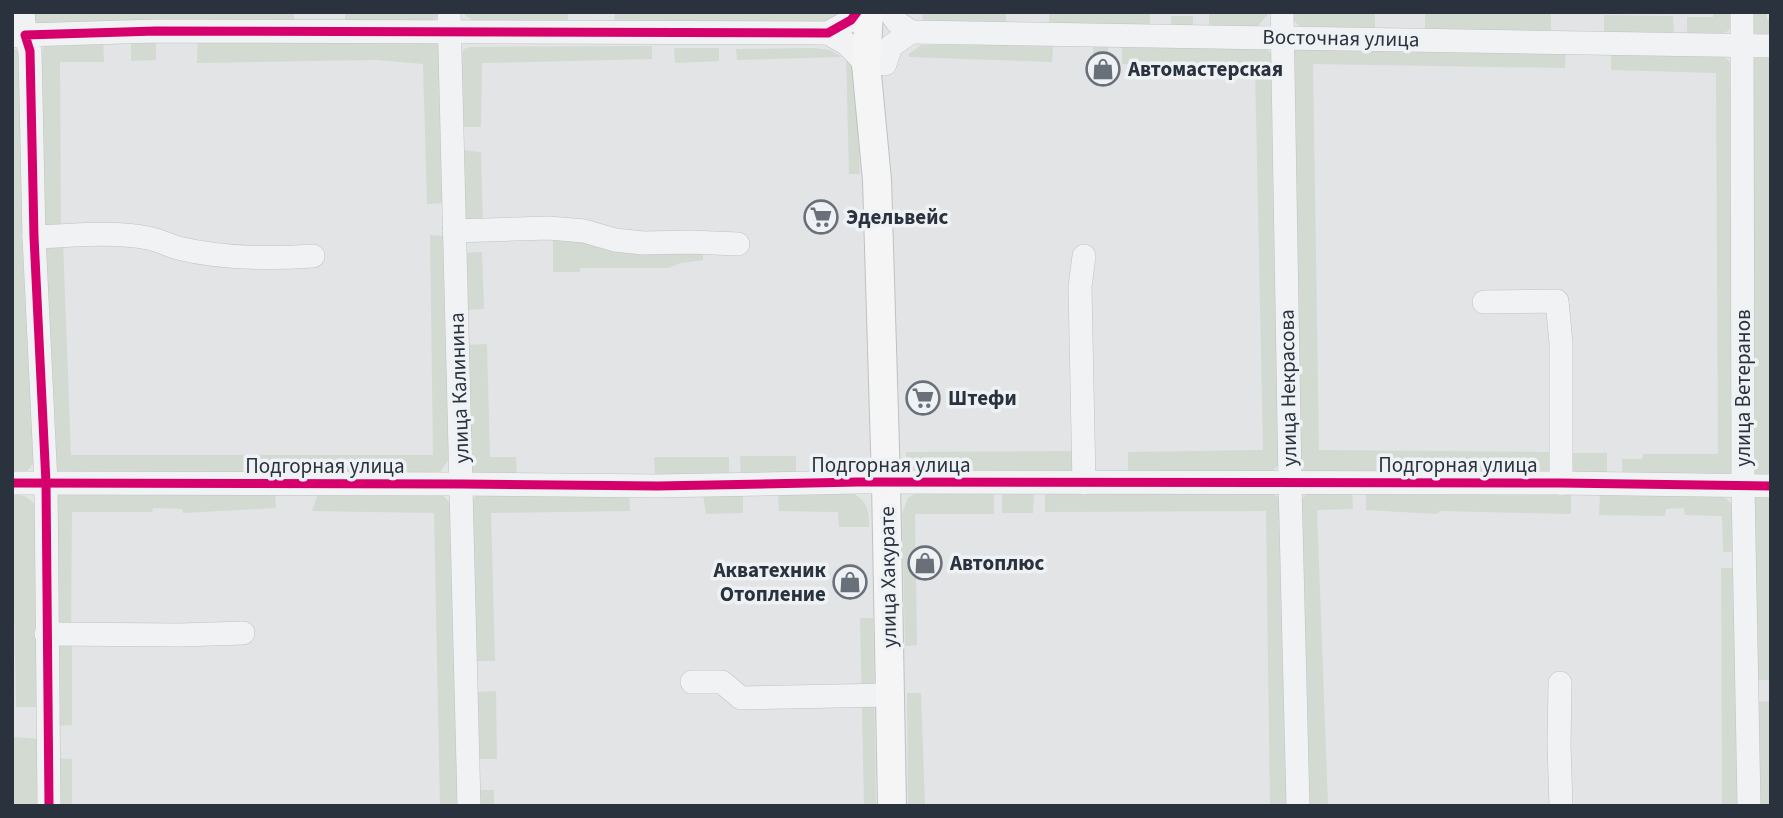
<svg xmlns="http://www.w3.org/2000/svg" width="1783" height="818" font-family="'Source Sans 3',sans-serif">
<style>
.green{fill:#d3dad2}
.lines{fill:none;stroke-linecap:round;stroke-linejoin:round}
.minor-casing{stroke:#c0c2c4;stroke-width:24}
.major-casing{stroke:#bec1c3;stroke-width:30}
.minor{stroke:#f0f2f3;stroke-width:23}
.major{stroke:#f5f5f6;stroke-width:28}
.cycleway-casing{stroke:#eff2f5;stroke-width:13}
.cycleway{stroke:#d6006c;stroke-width:9}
.labels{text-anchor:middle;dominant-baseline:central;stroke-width:7;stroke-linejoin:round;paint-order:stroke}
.street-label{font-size:21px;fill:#2a323e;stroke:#eff2f5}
.poi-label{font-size:21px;font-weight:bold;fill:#2a323e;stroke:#eff2f5;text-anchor:start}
</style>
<rect width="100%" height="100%" fill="#e2e4e6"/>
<!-- green -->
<g class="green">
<polygon points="29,12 294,12 294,25 32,27"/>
<polygon points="345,12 440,12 434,21 345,24"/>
<polygon points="463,12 568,12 568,23 479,24 466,16"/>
<polygon points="615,12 841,12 831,21 823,24 614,24"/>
<polygon points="922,12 1006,14 1006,25 923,26"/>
<rect x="1049" y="12" width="101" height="15"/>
<polygon points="1270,12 1257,27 1209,29 1209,14"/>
<path d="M1292 12H1375V29L1303 28C1296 24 1293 21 1292 12Z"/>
<polygon points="1425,12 1551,12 1551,32 1425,30"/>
<path d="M1713 12H1733C1733 18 1733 25 1729 30 1722 37 1697 35 1687 35V17H1713Z"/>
<polygon points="1748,12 1767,12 1767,19 1771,19 1771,38 1758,36 1749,29"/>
<polygon points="1604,15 1673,16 1674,34 1604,33"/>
<rect x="1171" y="16" width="22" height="12"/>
<polygon points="103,37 104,62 60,62 61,231 44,231 38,59 44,47 50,43"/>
<polygon points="198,37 437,41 445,53 446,203 427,204 423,64 376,60 197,63"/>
<polygon points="131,38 156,39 156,60 131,61"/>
<polygon points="921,45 1053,45 1052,62 909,57 909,54"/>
<polygon points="652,46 652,59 482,63 481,127 463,127 461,55 464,49 470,47"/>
<rect x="1093" y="46" width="15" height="17"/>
<polygon points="1122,46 1265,47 1273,56 1279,465 1271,472 1128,475 1128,452 1263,450 1255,65 1122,64"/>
<polygon points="12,48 21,52 35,462 24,474 12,479"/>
<polygon points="674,48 719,48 719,61 675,63"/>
<polygon points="814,48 830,50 842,57 737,60 736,49"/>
<polygon points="1297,49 1566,52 1565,68 1313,64 1319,450 1556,452 1556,479 1309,477 1302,471 1297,462 1290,55"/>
<polygon points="846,52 855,68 860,174 849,174"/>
<polygon points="1611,53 1722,55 1729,61 1732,67 1733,470 1727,476 1622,473 1622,459 1642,459 1643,454 1718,454 1716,73 1611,70"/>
<polygon points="1760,55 1771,55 1771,478 1754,474 1752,62 1755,57"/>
<polygon points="461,150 481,152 483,225 462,225"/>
<polygon points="430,235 443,236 448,242 452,455 440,472 432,477 53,472 44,245 63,240 71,455 433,455"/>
<polygon points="553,236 703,252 703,260 681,263 668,268 580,268 580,272 553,272"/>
<polygon points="482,252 484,309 466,310 463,253"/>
<polygon points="487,344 490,457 516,457 517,479 475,474 469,468 464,345"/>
<polygon points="1079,451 1079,471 919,473 911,469 906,464 906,452"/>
<polygon points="1566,453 1607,453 1607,479 1567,479"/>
<polygon points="740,456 796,456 796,476 741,478"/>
<polygon points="654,457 729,457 729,478 655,480"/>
<polygon points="275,491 276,508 183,513 182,509 153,508 152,512 72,512 71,631 53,631 55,493"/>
<path d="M319 491 440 494C448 498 450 504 452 512L462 806H440L434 513 312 511Z"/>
<polygon points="1045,491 1264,491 1277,496 1282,502 1292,806 1270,806 1266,511 1045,512"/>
<polygon points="1352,491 1353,509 1317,510 1328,806 1306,806 1299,501 1308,493"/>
<polygon points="1366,491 1571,491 1571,514 1440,511 1437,514 1366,510"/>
<polygon points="917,492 994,492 994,514 915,514 917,645 905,646 902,514 908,498"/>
<polygon points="1002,492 1034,492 1033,513 1002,513"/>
<path d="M1600 492 1718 495C1743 503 1736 530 1737 552H1723L1722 516 1685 515 1684 508 1666 509 1665 516 1599 515Z"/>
<polygon points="480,493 629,493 630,511 491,513 495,661 475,661 470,504 475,497"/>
<path d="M853 493C868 502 869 511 869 527H839L838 512 779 511 778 495Z"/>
<polygon points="743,494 743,513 706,514 703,495"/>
<path d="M12 495C24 494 30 498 37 508V707H16Z"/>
<polygon points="1758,496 1771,496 1771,680 1756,680 1754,499"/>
<polygon points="1721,568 1737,568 1740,806 1722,806"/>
<polygon points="860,618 873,618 876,806 864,806"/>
<polygon points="56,640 72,640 72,725 54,726"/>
<polygon points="496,691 497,759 478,759 475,692"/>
<polygon points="907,693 921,693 925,806 908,806"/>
<polygon points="1771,701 1771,806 1758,806 1755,702"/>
<polygon points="14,737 39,739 39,806 14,806"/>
<polygon points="55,758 72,759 72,806 56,806"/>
<polygon points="479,790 494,790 494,806 480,806"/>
</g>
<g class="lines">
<defs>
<g id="minor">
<polyline points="449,12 469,806"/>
<polyline points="890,12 897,22 911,32"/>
<polyline points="1282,12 1290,483 1298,806"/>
<polyline points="1742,12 1743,486 1749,806"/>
<polyline points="911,32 1771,46"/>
<polyline points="828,33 847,44 866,64"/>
<polyline points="12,36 25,35 23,12"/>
<polyline points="885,64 891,46 911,32"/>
<polyline points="454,231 549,228 584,231 615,240 643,243 690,242 738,244"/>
<path d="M34 237C71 236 111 231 148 238 158 240 168 245 178 248 222 259 268 259 313 256"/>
<polyline points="1084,256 1080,287 1084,483"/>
<polyline points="1484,302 1557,301 1561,343 1561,483"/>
<polyline points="12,483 462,484 658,486 858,482 1561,483 1771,486"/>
<polyline points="46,634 180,635 243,633"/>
<polyline points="692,682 722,682 741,698 889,695"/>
<polyline points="1560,683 1559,745 1561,806"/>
<polyline points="49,806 46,483 34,237 30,51 25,35 156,31 828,33 851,20 857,12"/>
</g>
<polyline id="major" points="869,12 866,64 877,180 886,482 892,806"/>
</defs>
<!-- minor casing -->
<use href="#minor" class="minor-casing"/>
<!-- major casing -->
<use href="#major" class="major-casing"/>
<!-- minor -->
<use href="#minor" class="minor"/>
<!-- major -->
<use href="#major" class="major"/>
<defs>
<g id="cycleway">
<polyline points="12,483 462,484 658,486 858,482 1561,483 1771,486"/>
<polyline points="49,806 46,483 34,237 30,51 25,35 156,31 828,33 851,20 857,12"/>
</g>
</defs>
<!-- cycleway casing -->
<use href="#cycleway" class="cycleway-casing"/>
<!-- cycleway -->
<use href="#cycleway" class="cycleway"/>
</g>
<!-- icons -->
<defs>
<symbol id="shop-ring" viewBox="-11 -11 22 22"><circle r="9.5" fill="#eff2f5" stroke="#6a7079" stroke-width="1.5"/><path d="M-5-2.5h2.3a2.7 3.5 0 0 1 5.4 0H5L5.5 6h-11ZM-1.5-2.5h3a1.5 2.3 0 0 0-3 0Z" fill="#6a7079"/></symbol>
<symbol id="supermarket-ring" viewBox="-11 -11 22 22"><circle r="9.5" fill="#eff2f5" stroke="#6a7079" stroke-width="1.5"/><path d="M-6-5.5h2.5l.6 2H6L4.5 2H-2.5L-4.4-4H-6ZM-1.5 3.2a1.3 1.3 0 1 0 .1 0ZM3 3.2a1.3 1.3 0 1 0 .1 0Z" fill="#6a7079"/></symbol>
</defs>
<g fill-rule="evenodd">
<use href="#shop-ring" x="1084" y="50" width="38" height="38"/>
<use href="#supermarket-ring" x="802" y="198" width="38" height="38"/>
<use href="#supermarket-ring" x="904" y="379" width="38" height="38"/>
<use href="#shop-ring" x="906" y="544" width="38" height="38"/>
<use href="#shop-ring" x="831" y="563" width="38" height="38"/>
</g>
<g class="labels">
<!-- street labels -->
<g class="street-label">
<text transform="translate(1341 38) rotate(1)">Восточная улица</text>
<text transform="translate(459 388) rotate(-92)">улица Калинина</text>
<text transform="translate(1288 388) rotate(-91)">улица Некрасова</text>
<text transform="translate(1743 388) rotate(-90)">улица Ветеранов</text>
<text x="891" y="465">Подгорная улица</text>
<text x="1458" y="465">Подгорная улица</text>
<text x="325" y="466">Подгорная улица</text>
<text transform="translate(888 577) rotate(-91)">улица Хакурате</text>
</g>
<!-- poi labels -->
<g class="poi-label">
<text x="1128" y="69">Автомастерская</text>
<text x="846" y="217">Эдельвейс</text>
<text x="948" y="398">Штефи</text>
<text x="950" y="563">Автоплюс</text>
<text x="826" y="570" text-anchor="end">Акватехник<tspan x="826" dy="24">Отопление</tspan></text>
</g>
</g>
<!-- border -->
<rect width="1783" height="818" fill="none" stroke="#2a323e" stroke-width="28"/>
</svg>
